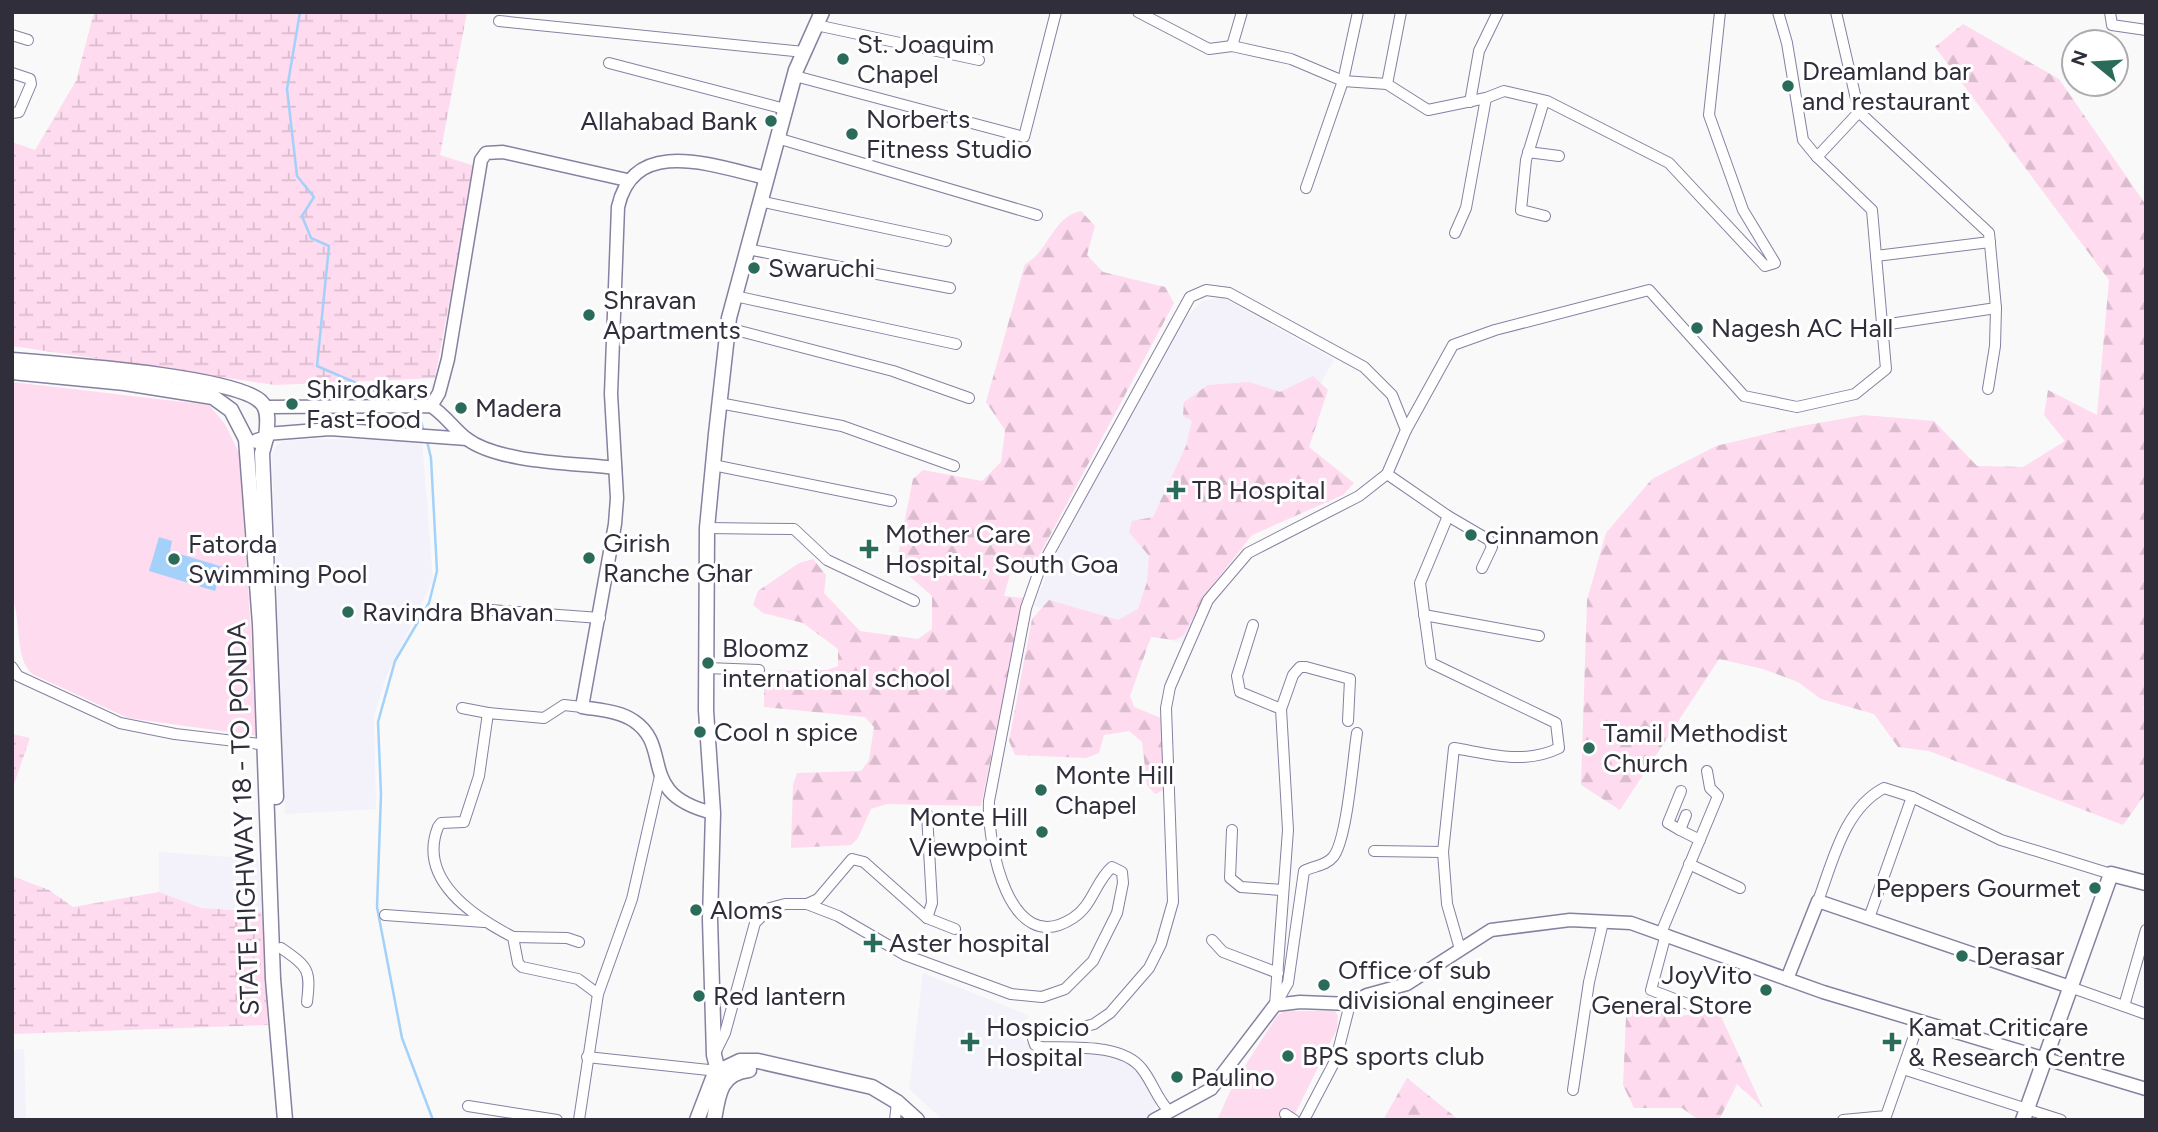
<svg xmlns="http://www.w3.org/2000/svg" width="2158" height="1132" font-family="Figtree,sans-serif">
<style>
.built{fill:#f3f1fa}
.forest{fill:url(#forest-firs)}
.wetland{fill:url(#wetland-marsh)}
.park{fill:#fedbef}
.water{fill:#a4d1f9}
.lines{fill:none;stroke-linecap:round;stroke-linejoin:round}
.stream{stroke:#a4d1f9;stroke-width:2.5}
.minor-casing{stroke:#8780a1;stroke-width:12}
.tertiary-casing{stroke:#8780a1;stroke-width:15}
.secondary-casing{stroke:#8780a1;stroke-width:17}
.minor{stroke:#fff;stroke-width:10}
.tertiary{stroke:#fff;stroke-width:12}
.secondary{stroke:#fff;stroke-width:14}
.poi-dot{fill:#2b6b59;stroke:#fff;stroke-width:2.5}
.labels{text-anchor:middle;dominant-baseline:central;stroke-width:6;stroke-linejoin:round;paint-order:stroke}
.poi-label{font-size:26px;fill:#312e3c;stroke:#fff;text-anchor:start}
.street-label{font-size:26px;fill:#312e3c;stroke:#fff}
</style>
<defs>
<pattern id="forest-firs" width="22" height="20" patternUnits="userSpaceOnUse" patternTransform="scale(1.75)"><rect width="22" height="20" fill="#fedbef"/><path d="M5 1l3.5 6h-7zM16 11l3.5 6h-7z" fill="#dabcce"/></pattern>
<pattern id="wetland-marsh" width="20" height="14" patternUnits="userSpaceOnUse" patternTransform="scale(1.75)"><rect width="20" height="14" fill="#fedbef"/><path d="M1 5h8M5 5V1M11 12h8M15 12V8" fill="none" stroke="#dabcce"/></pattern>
</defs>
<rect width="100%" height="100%" fill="#f9f9f9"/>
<!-- built -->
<g class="built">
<polygon points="1222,297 1334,360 1236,532 1183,643 1034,606 1051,564 1177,327 1202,301"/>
<polygon points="310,439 422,440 433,580 386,677 374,716 376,809 285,814 272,456 276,446 283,441"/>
<polygon points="159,852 258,859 262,912 201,908 159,892"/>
<polygon points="923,973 1028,1015 1022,1038 1030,1046 1114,1052 1140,1068 1158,1098 1155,1111 1142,1120 943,1120 909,1089"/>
<polygon points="24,1049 26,1120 12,1120 12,1050"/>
</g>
<!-- forest -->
<g class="forest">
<polygon points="1963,24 2059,79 2146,205 2146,705 2143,708 2146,716 2146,793 2123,825 1929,751 1898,747 1874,714 1821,699 1798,682 1763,669 1719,659 1620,810 1581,785 1587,600 1606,533 1652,479 1716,446 1796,427 1864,415 1934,421 1977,466 2023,467 2065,441 2044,415 2048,390 2097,415 2109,280 1935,47"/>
<path d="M1081 211 1095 226 1087 255 1103 272 1165 287 1174 303 1031 571 1012 567 1004 596 1023 598 981 806 887 804 871 809 858 838 851 845 791 848 793 785 797 773 861 771 869 760 874 727 865 717 764 707V688L769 671 827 670 838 666V649L803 623 763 613 753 605 758 591 799 563 813 559 826 575 824 593 860 631 918 639 932 629V596L905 572 897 559 913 479 923 470 982 481 1001 462 1005 430 986 402 1025 264C1049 252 1052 217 1081 211Z"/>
<polygon points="1313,376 1328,390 1309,447 1354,483 1343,495 1252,535 1205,595 1184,635 1174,640 1151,637 1130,696 1134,707 1161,718 1164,790 1155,794 1147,785 1142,742 1129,731 1104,735 1099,753 1086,758 1015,755 1009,741 1032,619 1049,600 1118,620 1138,609 1147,582 1149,556 1129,532 1132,521 1153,517 1186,446 1192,421 1183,416 1184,402 1208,385 1249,382 1280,392"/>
<polygon points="1647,996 1666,1017 1719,1012 1763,1108 1737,1084 1719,1120 1699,1120 1682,1108 1634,1108 1623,1085 1626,1017"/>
<polygon points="1407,1078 1459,1120 1383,1120"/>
</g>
<!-- wetland -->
<g class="wetland">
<polygon points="94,12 467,12 440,155 475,166 435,378 275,385 12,346 12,142 35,150 76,81"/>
<polygon points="12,734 30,738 12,790"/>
<polygon points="12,876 49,890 73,907 159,892 201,908 262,912 268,1025 12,1034"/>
</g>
<!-- park -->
<g class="park">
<path d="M12 382 209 405 225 424 239 453 258 736 128 718 32 674C14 657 22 621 12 598Z"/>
<polygon points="1284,1011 1335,1011 1338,1016 1337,1029 1292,1120 1217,1120 1234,1083 1277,1016"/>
</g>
<!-- water -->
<polygon class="water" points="159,537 172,541 170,551 223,567 215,591 149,571"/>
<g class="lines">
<!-- stream -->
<g class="stream">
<polyline points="300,12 287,89 297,176 314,197 302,216 311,238 329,246 317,366 377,392 414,397 415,401"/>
<polyline points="418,411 424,432"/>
<polyline points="427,441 431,458 437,571 429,603 395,661 378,722 381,794 377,907 402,1038 433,1120"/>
</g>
<defs>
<g id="minor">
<polyline points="1138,12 1209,49 1232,46 1291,59 1343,81 1306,188"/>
<polyline points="1358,12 1343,81 1387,84 1428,110 1486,98 1504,91 1547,101 1669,163 1765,266 1775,263 1743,210 1709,115 1720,12"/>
<polyline points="1778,12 1787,43 1803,140 1817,157"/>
<polyline points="2110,12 2112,25 2146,30"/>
<polyline points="499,21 804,52"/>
<polyline points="816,25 979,60"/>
<polyline points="12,35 28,40"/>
<polyline points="1232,46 1242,12"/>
<polyline points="609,63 785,109"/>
<polyline points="12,73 30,79 31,84 19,112 12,113"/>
<polyline points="795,76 1024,137 1056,12"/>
<polyline points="1387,84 1401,12"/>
<polyline points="1544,101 1526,160 1521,210 1545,216"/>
<polyline points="1470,102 1479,51 1498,12"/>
<polyline points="1859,112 1989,233 1996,308 1883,325"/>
<polyline points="777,138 1037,215"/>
<polyline points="1528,152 1559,156"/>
<polyline points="759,201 946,241"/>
<polyline points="1455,233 1466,208 1486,98"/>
<polyline points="747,249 950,288"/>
<polyline points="1876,256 1990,242"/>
<polyline points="735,296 956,344"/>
<polyline points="728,328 893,371 969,398"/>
<polyline points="1988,389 1995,346 1996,308"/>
<polyline points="719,403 842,426 954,466"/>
<polyline points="1406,430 1453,345 1495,330 1649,290 1744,396 1797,407 1855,394 1886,369 1872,210 1817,157 1859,112 1836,12"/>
<polyline points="713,465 891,501"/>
<polyline points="1448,516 1489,540 1492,547 1482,568"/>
<polyline points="707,528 794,529 827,560 914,601"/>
<polyline points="491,610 600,618"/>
<polyline points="1424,615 1539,636"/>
<polyline points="1253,625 1237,676 1240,692 1281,709 1288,830 1275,1005"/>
<polyline points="12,667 18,676 120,723 175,734 268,745"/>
<polyline points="707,668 759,670"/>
<path d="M582 707 564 705 544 718 488 713 479 776 464 822 441 823 438 827C417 880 474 917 513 937L518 963 522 967 578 979 598 994"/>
<polyline points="462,708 488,713"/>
<polyline points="1281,709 1293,675 1300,667 1306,667 1350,679 1348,721"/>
<polyline points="1686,815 1680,830 1700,840"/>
<polyline points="1232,830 1230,878 1241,887 1282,890"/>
<polyline points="1680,830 1668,823 1681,791"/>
<path d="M1374 851 1443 852 1454 748C1490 754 1525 765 1559 748L1556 723 1431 663 1420 583 1448 516 1387 474"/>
<polyline points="1443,852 1447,904 1460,949"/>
<polyline points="1689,864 1740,888"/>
<path d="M1818 901C1833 861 1844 809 1884 788L1912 797 2001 840 2111 874"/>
<path d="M807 904 838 916 905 955 1011 994 1042 997 1065 989 1093 961 1117 913 1123 883 1122 872 1112 867C1095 882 1093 905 1073 918 1009 960 987 843 989 801L1026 608 1039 571 1190 297 1206 290 1229 293 1364 367 1392 395 1406 430 1387 474 1359 496 1248 553 1208 600 1170 687 1166 708 1173 902 1161 944 1149 968 1110 1013 1094 1024 1076 1029 1044 1030 1036 1033 1033 1039 1035 1045 1042 1047C1071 1048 1122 1043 1142 1069 1153 1083 1157 1099 1169 1111"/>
<polyline points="385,915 484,922"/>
<polyline points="927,918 932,903 927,814"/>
<polyline points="1869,918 1912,797"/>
<polyline points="1661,933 1718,796 1710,788 1707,771"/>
<polyline points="1666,934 1651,990 1693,1006"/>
<polyline points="513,937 567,938 579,942"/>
<polyline points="1212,940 1223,952 1278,973"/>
<path d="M281 948C308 967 311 969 307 1002"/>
<polyline points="2070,987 2146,1014"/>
<path d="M1277 1002 1288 983 1304 871C1313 866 1326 866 1333 857 1347 841 1353 758 1357 733"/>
<polyline points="2124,1006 2146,930"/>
<polyline points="716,1051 725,1033 755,923 770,908 785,904 807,904 818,899 852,859 864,862 927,918 955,929"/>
<polyline points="587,1057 718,1071"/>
<polyline points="1903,1069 2061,1120"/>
<polyline points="1573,1090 1589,982 1603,922"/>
<polyline points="468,1106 557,1120"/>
<polyline points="1285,1114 1294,1120"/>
<polyline points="579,1120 598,994 632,899 660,776"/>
<polyline points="895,1120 897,1102"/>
<polyline points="1304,1120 1336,1059 1350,1004"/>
<polyline points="1843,1120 1886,1116 1919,1022"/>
</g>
<g id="tertiary">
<polyline points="431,406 439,393 448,359 481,160 486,153 503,152 627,180"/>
<path d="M265 407 431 406C445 415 454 429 467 439 499 463 575 463 615 468"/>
<polyline points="266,434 330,429 467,439"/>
<path d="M713 813C635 794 674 748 634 721 620 711 599 710 582 707L615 524 617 498 611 394 618 207C634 135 714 166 766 178"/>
<polyline points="1787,979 1818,901 2070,987"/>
<polyline points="1154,1120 1211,1089 1275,1005 1300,1002 1350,1004 1367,995 1407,984 1491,930 1570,920 1631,923 1823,992 2146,1089"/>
</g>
<g id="secondary">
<path d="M12 360C56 364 236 376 261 402 270 410 267 427 266 438L257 441"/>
<polyline points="12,372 125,383 213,397 231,410 246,439 260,624 273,979 285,1120"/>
<polyline points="266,438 262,453 276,797"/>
<polyline points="718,1071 714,1055 710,919 713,813 706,710 707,528 716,434 729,318 796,70 822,12"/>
<polyline points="697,1120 715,1073 740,1061 758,1061 872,1087 897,1102 917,1120"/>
<path d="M714 1120C718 1095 720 1073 749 1070"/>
<polyline points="2023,1120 2111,874 2146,883"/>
</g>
</defs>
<!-- minor casing -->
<use href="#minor" class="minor-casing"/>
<!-- tertiary casing -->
<use href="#tertiary" class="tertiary-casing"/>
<!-- secondary casing -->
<use href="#secondary" class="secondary-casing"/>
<!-- minor -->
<use href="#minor" class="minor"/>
<!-- tertiary -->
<use href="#tertiary" class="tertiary"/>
<!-- secondary -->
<use href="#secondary" class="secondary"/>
</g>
<!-- markers -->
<g class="poi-dot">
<circle cx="843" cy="59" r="7"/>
<circle cx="1788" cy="86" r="7"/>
<circle cx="771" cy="121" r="7"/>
<circle cx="852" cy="134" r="7"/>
<circle cx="754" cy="268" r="7"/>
<circle cx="589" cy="315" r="7"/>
<circle cx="1697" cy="328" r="7"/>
<circle cx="292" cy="404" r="7"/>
<circle cx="461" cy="408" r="7"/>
<path d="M1172.5 479.5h7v7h7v7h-7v7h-7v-7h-7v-7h7z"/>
<circle cx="1471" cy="535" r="7"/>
<path d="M865.5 538.5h7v7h7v7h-7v7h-7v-7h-7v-7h7z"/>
<circle cx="589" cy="558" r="7"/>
<circle cx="174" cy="559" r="7"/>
<circle cx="348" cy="612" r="7"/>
<circle cx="708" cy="663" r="7"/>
<circle cx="700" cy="732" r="7"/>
<circle cx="1589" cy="748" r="7"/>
<circle cx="1041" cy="790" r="7"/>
<circle cx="1042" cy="832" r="7"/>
<circle cx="2095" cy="888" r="7"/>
<circle cx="696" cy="910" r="7"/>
<path d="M869.5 932.5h7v7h7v7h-7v7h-7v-7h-7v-7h7z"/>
<circle cx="1962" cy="956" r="7"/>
<circle cx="1324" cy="985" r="7"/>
<circle cx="1766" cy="990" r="7"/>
<circle cx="699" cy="996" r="7"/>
<path d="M966.5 1031.5h7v7h7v7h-7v7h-7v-7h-7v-7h7z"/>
<path d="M1888.5 1031.5h7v7h7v7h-7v7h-7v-7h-7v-7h7z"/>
<circle cx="1288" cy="1056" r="7"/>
<circle cx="1177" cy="1077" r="7"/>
</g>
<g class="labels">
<!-- poi labels -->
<g class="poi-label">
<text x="857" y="44">St. Joaquim<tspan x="857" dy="30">Chapel</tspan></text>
<text x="1802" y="71">Dreamland bar<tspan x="1802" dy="30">and restaurant</tspan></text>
<text x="866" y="119">Norberts<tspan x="866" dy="30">Fitness Studio</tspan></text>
<text x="757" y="121" text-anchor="end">Allahabad Bank</text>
<text x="768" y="268">Swaruchi</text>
<text x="603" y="300">Shravan<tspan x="603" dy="30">Apartments</tspan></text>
<text x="1711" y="328">Nagesh AC Hall</text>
<text x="306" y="389">Shirodkars<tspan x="306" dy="30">Fast-food</tspan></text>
<text x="475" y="408">Madera</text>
<text x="1192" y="490">TB Hospital</text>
<text x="885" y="534">Mother Care<tspan x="885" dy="30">Hospital, South Goa</tspan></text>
<text x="1485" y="535">cinnamon</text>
<text x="603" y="543">Girish<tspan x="603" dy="30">Ranche Ghar</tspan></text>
<text x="188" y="544">Fatorda<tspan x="188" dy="30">Swimming Pool</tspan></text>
<text x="362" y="612">Ravindra Bhavan</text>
<text x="722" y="648">Bloomz<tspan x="722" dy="30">international school</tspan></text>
<text x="714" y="732">Cool n spice</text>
<text x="1603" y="733">Tamil Methodist<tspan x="1603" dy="30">Church</tspan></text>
<text x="1055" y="775">Monte Hill<tspan x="1055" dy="30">Chapel</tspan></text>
<text x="1028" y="817" text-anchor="end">Monte Hill<tspan x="1028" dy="30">Viewpoint</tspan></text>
<text x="2081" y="888" text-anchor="end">Peppers Gourmet</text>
<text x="710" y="910">Aloms</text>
<text x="889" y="943">Aster hospital</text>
<text x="1976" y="956">Derasar</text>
<text x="1338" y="970">Office of sub<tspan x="1338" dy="30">divisional engineer</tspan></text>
<text x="1752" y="975" text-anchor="end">JoyVito<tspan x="1752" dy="30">General Store</tspan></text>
<text x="713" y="996">Red lantern</text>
<text x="986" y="1027">Hospicio<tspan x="986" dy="30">Hospital</tspan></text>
<text x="1908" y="1027">Kamat Criticare<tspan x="1908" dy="30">&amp; Research Centre</tspan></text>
<text x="1302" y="1056">BPS sports club</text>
<text x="1191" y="1077">Paulino</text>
</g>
<!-- street labels -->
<g class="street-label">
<text transform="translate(243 819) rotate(-92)">STATE HIGHWAY 18 - TO PONDA</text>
</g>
</g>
<!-- border -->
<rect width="2158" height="1132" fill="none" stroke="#312e3c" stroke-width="28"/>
<!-- north arrow -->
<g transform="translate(2095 63) rotate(288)"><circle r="33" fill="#ffffff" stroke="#adabb1" stroke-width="2"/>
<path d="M0-5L12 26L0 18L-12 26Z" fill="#2b6b59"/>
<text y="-10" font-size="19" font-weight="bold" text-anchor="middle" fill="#312e3c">N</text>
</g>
</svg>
